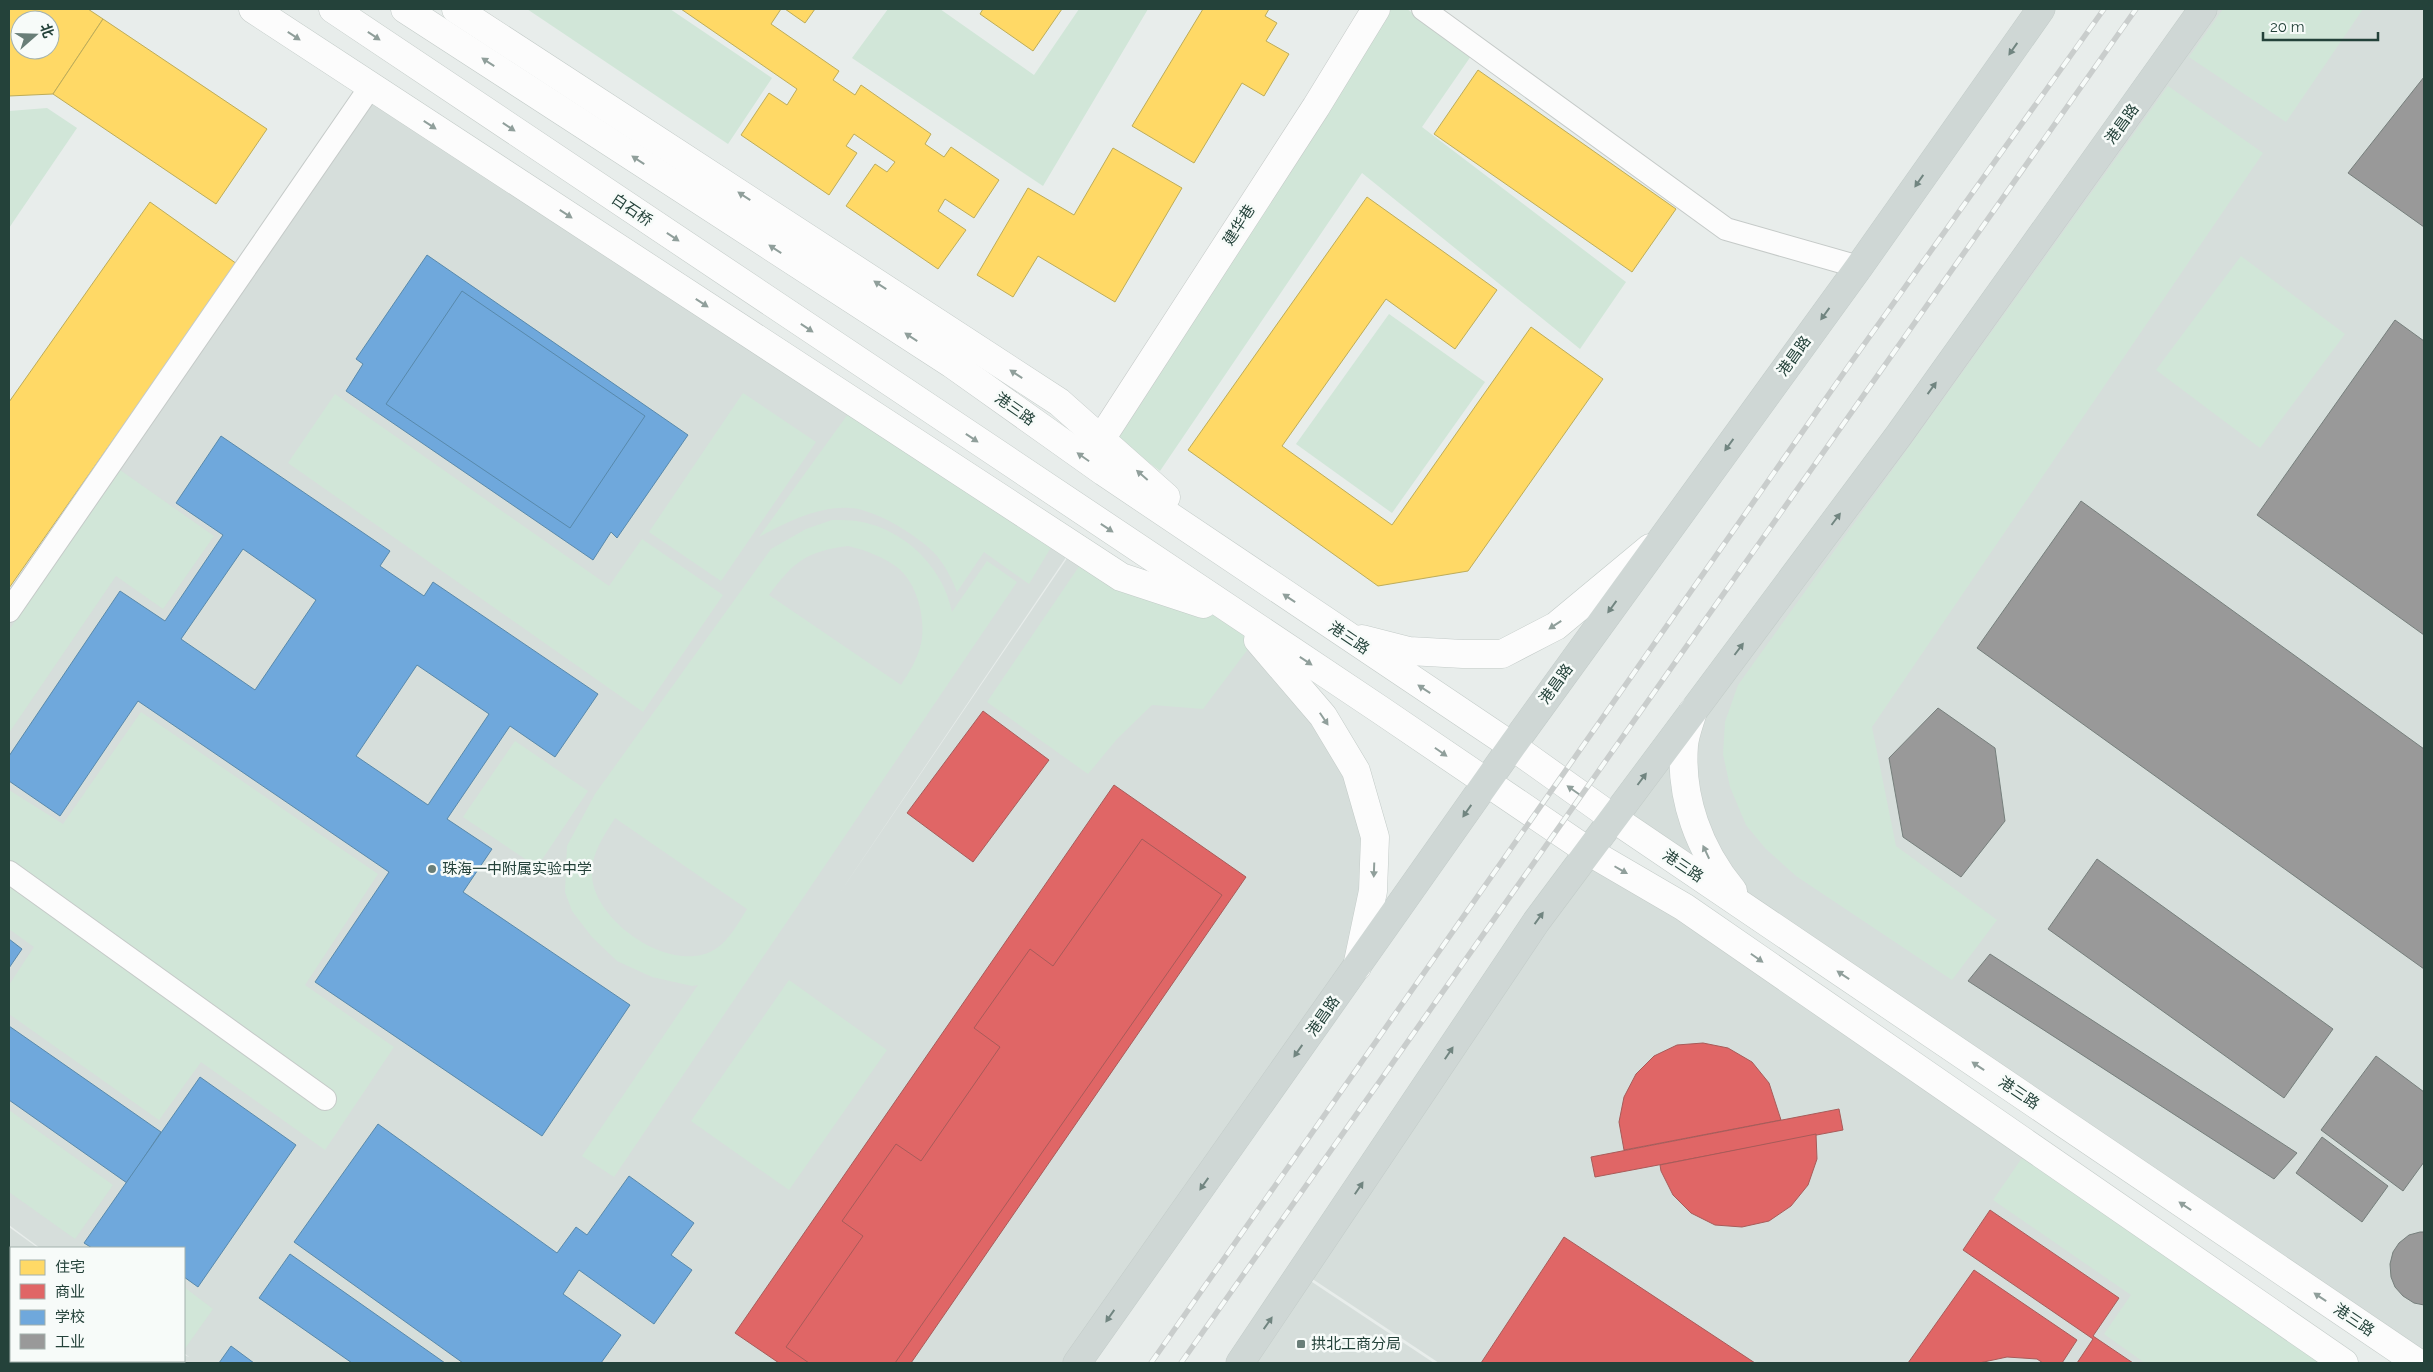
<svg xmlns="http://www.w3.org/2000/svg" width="2433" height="1372" font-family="Raleway,'Noto Sans SC',sans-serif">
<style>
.built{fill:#d6dedb}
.green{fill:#d1e6d8;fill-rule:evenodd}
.homes{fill:#ffd966;stroke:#bdac59;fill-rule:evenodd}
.shops{fill:#e06666;stroke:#a85b59}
.schools{fill:#6fa8dc;stroke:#5889ab;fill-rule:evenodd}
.industry{fill:#999;stroke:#767f7c}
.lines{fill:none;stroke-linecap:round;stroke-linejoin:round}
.service-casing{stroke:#c5cac8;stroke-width:24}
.minor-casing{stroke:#c5cac8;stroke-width:29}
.secondary-casing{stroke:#c3cbc8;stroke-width:29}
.primary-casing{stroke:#c3ccc9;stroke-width:29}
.service{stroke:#fcfcfc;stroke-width:22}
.minor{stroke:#fcfcfc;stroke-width:28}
.secondary{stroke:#fcfcfc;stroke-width:28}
.primary{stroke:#cfd7d5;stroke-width:28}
.rail-casing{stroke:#c9cdcc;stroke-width:5.5}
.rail{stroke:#f7fbf9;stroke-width:4;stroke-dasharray:11;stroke-linecap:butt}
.oneway{fill:#909f9b}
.oneway2{fill:#718580}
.poi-dot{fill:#697e78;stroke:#f7fbf9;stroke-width:2}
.labels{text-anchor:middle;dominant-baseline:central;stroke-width:5;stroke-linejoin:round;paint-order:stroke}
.street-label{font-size:15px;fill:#24423a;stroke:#f7fbf9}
.poi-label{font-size:15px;fill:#24423a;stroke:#f7fbf9;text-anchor:start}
</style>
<rect width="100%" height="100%" fill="#e8edeb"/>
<!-- built -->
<g class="built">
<polygon points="2204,9 2424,9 2424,1363 1617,817"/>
<polygon points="370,88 1073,547 837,897 1074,548 1236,617 1321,718 1372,838 1354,968 1076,1363 9,1363 9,1227 38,1248 11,1248 11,1361 184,1361 184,1355 189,1357 184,1353 184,1248 40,1248 9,1225 9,615"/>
<polygon points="1589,856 2338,1363 1439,1363 1308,1276"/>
<polygon points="1306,1278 1434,1363 1246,1363"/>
</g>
<!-- green -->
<g class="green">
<polygon points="527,9 670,9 772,78 728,144"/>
<polygon points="888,9 940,9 1034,75 1079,9 1148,9 1043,186 852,58"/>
<polygon points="1385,9 1407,9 1471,56 1422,127 1626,282 1580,349 1362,173 1160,471 1112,435"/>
<polygon points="2223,9 2363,9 2286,122 2189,57"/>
<polygon points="2168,86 2263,153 1872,727 1896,846 1997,920 1952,980 1796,876 1766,849 1746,825 1730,787 1723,754 1725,722 1738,685"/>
<polygon points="47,108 77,128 9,228 9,111"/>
<polygon points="2241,256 2345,334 2260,448 2156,370"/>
<polygon points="1389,314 1485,382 1392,513 1296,444"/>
<polygon points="743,393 816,442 721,581 649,532"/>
<polygon points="335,394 609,586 642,539 723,595 643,712 288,463"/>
<path d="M848 414 1053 544 1029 584 984 552 957 592C952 579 946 567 937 556 921 537 875 509 850 508 818 506 787 522 759 537Z"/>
<polygon points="120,470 214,536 163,609 116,576 9,733 9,630"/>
<path d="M832 520C845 520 858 520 870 524 910 535 944 571 952 612L987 561 1017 582 614 1177 582 1156 698 985 692 986 652 977 617 961 592 937 572 911 565 892 567 846 595 794 771 549 806 529ZM848 546C865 550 884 557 898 568 919 585 928 626 919 651 915 663 908 674 901 685L769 595C793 562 807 551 848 546ZM615 818 747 909C739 922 729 940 717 948 674 978 592 921 592 874 591 854 605 834 615 818Z"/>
<polygon points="1080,565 1231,621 1251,645 1203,709 1152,705 1117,739 1088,774 987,702"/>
<polygon points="141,712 378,874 305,985 394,1047 325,1150 201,1062 159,1120 9,1014 9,985 34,947 9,929 9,790 63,824"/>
<polygon points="515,741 588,791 537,867 463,817"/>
<polygon points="789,980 887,1050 789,1190 691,1121"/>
<polygon points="9,1110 113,1185 75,1239 9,1192"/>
<polygon points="2022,1158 2325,1363 2145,1363 2104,1334 2131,1295 1993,1200"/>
<polygon points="184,1287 213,1309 184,1350"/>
</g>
<!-- homes -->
<g class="homes">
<path d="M9 9H88L103 19 53 94 9 96ZM20 20H50V50H20Z"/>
<polygon points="681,9 781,9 771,24 839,71 833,80 855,95 861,85 931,134 925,144 944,157 951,147 999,180 974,218 945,199 938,211 966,230 938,269 846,206 875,164 887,172 895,162 854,134 846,146 857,153 829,195 741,135 769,93 787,105 797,89"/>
<polygon points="785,9 815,9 805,23"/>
<polygon points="983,9 1062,9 1033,51 980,14"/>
<polygon points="1203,9 1269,9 1265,16 1277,23 1266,41 1289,54 1264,96 1242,83 1194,163 1132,126"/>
<polygon points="103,19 267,129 216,204 53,94"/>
<polygon points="1478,70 1676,209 1632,272 1434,134"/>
<polygon points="1113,148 1182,188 1115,302 1038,256 1013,297 977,275 1028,188 1074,215"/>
<polygon points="1367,197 1497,290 1455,349 1386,299 1282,446 1392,525 1531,327 1603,379 1468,571 1378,586 1188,450"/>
<polygon points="150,202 237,264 9,588 9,402"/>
</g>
<!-- shops -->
<g class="shops">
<polygon points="983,711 1049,760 973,862 907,813"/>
<polygon points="1114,785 1246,877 911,1363 779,1363 735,1333"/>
<polygon points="1142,839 1222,895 895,1363 809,1363 786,1347 863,1236 842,1221 896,1144 921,1161 1000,1047 974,1028 1030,949 1053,966"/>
<polygon points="1703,1043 1728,1048 1752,1062 1769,1083 1781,1120 1624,1150 1619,1122 1624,1097 1636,1074 1654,1056 1677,1045"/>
<polygon points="1839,1109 1843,1130 1595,1177 1591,1157"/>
<polygon points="1816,1134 1817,1159 1808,1185 1791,1206 1769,1221 1742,1227 1715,1225 1691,1213 1673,1195 1661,1171 1660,1165"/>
<polygon points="1990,1210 2119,1298 2093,1336 2133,1363 2077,1363 2093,1339 1963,1250"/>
<polygon points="1564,1237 1755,1363 1481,1363"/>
<polygon points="1974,1270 2077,1340 2062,1363 2043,1363 2037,1359 2007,1357 1979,1363 1908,1363"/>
</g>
<!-- schools -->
<g class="schools">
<polygon points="427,255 688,435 617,538 611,532 593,560 346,391 363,364 356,359"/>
<polygon points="462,291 645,416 570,528 386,404"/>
<path d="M221 436 390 551 380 566 424 596 433 582 598 694 555 757 510 726 447 819 492 849 463 892 630 1005 542 1136 315 982 389 872 138 701 60 816 9 781V756L120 591 165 621 223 535 176 503ZM243 549 316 600 255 690 181 639ZM417 665 489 714 428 805 356 756Z"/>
<polygon points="9,939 22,949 9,968"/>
<polygon points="9,1026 161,1132 127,1183 9,1100"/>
<polygon points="200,1077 296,1145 198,1287 184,1277 184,1248 92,1248 84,1243"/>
<polygon points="378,1124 557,1253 576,1227 587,1235 629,1176 694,1223 671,1255 692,1270 654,1324 579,1270 563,1294 621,1335 601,1363 463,1363 294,1242"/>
<polygon points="290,1254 445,1363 352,1363 259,1298"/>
<polygon points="9,1269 11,1271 11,1361 130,1361 128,1363 9,1363"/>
<polygon points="231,1346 254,1363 219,1363"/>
</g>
<!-- industry -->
<g class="industry">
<polygon points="2424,77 2424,227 2348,173"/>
<polygon points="2395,320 2424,341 2424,635 2257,515"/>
<polygon points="2081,501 2424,749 2424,969 1977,648"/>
<polygon points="1938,708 1995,748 2005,821 1961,877 1903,837 1889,758"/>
<polygon points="2097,859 2333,1029 2284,1098 2048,929"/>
<polygon points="1990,954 2297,1153 2274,1179 1968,981"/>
<polygon points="2376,1056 2424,1092 2424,1162 2403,1191 2321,1130"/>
<polygon points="2322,1137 2388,1186 2362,1222 2296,1173"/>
<polygon points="2420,1232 2424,1232 2424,1305 2414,1303 2403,1296 2395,1287 2391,1277 2390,1264 2393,1252 2399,1243 2409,1235"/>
</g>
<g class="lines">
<defs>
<g id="service">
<polyline points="1423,9 1726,229 1859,267"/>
<polyline points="9,611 371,86"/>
<polyline points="9,872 325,1099"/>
</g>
<polyline id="minor" points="1101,439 1316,107 1376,9"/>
<g id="secondary">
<polyline points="253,9 1121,577 1203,604"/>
<polyline points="333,9 1379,709 1588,851 1684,907 2344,1363"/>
<polyline points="405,9 952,364 1104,472 1512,746 1613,818 2418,1363"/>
<polyline points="456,9 1059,402 1166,497"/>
<polyline points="1362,639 1409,651 1463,654 1502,654 1556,626 1650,548"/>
<polyline points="1258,640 1323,716 1356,771 1375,837 1373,891 1357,967"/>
<path d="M1693 711C1690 722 1685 734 1684 745 1680 798 1699 850 1733 891"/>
</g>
<g id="primary">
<polyline points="1077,1363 1512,746 1859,267 2041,9"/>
<polyline points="1240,1363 1536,922 1899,435 2203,9"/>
</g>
</defs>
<!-- service casing -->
<use href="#service" class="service-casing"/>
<!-- minor casing -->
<use href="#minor" class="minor-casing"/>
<!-- secondary casing -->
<use href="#secondary" class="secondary-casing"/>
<!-- primary casing -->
<use href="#primary" class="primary-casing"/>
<!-- service -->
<use href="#service" class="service"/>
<!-- minor -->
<use href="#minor" class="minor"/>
<!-- secondary -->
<use href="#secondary" class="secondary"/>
<!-- primary -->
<use href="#primary" class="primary"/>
<defs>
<g id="rail">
<polyline points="1151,1363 1850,364 2104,9"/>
<polyline points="1181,1363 2136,9"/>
</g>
</defs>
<!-- rail casing -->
<use href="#rail" class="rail-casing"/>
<!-- rail -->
<use href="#rail" class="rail"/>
</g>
<!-- one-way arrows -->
<defs><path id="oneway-solid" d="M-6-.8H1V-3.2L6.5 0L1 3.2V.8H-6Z" transform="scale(1.25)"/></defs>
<g class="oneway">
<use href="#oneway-solid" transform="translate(294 36) rotate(33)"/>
<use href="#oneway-solid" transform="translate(374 36) rotate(34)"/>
<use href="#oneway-solid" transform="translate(488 62) rotate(-147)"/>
<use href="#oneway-solid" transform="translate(430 125) rotate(33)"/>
<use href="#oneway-solid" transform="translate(509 127) rotate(34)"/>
<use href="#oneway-solid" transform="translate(638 160) rotate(-147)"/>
<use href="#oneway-solid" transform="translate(744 196) rotate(-147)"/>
<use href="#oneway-solid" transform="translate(566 214) rotate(33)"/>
<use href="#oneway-solid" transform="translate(673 237) rotate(34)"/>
<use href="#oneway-solid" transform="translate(775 249) rotate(-147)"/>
<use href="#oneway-solid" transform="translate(880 285) rotate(-147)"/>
<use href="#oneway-solid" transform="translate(702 303) rotate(33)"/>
<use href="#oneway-solid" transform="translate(807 328) rotate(34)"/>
<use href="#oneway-solid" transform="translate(911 337) rotate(-147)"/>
<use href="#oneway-solid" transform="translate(1016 374) rotate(-147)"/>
<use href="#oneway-solid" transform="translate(972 438) rotate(34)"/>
<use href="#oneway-solid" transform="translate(1083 457) rotate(-145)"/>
<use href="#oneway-solid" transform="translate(1142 475) rotate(-139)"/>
<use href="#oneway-solid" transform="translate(1107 528) rotate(34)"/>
<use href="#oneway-solid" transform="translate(1289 598) rotate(-146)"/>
<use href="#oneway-solid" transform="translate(1555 625) rotate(147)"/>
<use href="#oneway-solid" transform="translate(1306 661) rotate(34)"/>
<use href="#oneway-solid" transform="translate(1424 689) rotate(-147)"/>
<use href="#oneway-solid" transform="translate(1324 719) rotate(56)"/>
<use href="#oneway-solid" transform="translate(1441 752) rotate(35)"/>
<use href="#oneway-solid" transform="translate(1573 790) rotate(-145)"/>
<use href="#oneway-solid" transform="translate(1706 852) rotate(-115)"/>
<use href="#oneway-solid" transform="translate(1374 870) rotate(92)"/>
<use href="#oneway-solid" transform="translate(1621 870) rotate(30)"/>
<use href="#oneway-solid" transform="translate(1757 958) rotate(35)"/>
<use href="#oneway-solid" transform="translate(1843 975) rotate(-146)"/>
<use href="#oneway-solid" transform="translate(1978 1066) rotate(-146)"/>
<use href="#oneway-solid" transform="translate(2185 1206) rotate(-146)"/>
<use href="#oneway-solid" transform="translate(2320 1297) rotate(-146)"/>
</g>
<g class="oneway2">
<use href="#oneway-solid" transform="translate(2013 49) rotate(125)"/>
<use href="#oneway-solid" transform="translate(1919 181) rotate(125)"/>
<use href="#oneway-solid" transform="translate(1825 314) rotate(126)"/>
<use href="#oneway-solid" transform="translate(1932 388) rotate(-54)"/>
<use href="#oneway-solid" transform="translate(1729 445) rotate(126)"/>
<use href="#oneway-solid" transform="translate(1836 519) rotate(-53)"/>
<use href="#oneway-solid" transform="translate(1612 607) rotate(126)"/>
<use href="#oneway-solid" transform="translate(1739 649) rotate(-53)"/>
<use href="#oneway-solid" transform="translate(1642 779) rotate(-53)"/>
<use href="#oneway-solid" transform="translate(1467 811) rotate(125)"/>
<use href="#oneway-solid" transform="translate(1539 918) rotate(-54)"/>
<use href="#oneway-solid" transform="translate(1298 1051) rotate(125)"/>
<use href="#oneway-solid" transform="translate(1449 1053) rotate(-56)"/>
<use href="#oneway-solid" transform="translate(1204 1184) rotate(125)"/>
<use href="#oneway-solid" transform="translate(1359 1188) rotate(-56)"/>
<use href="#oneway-solid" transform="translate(1110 1316) rotate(125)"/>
<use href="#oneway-solid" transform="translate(1268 1323) rotate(-55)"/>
</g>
<!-- markers -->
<g class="poi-dot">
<circle cx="432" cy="869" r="5"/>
<rect x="1296" y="1339" width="10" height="10" rx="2.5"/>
</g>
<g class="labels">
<!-- street labels -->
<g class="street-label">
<text transform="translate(2122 124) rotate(-54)">港昌路</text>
<text transform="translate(632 210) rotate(34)">白石桥</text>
<text transform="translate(1239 225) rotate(-57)">建华巷</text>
<text transform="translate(1794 356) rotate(-54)">港昌路</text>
<text transform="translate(1015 409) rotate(35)">港三路</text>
<text transform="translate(1349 638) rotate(34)">港三路</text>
<text transform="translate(1556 684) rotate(-54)">港昌路</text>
<text transform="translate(1683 866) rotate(34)">港三路</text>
<text transform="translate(1323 1016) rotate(-55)">港昌路</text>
<text transform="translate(2019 1093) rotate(34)">港三路</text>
<text transform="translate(2354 1320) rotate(34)">港三路</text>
</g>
<!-- poi labels -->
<g class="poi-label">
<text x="442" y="869">珠海一中附属实验中学</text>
<text x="1311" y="1344">拱北工商分局</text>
</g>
</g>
<!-- border -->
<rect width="2433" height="1372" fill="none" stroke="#24423a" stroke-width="20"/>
<!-- legend -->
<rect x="10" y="1247" width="175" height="115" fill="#f7fbf9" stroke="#a3b1ad"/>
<rect x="20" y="1260" width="25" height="15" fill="#ffd966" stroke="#a3b1ad"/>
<text x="55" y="1272" font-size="15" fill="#24423a">住宅</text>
<rect x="20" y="1284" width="25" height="15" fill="#e06666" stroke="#a3b1ad"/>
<text x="55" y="1297" font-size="15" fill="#24423a">商业</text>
<rect x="20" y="1310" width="25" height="15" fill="#6fa8dc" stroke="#a3b1ad"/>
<text x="55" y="1322" font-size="15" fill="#24423a">学校</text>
<rect x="20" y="1334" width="25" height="15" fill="#999999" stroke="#a3b1ad"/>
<text x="55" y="1347" font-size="15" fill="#24423a">工业</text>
<!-- north arrow -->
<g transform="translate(35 35) rotate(70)"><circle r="24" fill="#f7fbf9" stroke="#a3b1ad"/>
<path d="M0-4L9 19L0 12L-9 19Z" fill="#697e78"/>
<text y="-8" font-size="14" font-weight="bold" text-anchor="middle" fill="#24423a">北</text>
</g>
<!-- scale -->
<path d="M2263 32v8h115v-8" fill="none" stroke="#24423a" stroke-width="2.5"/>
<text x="2270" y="32" font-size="15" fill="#24423a" stroke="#f7fbf9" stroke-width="4" paint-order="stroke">20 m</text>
</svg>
